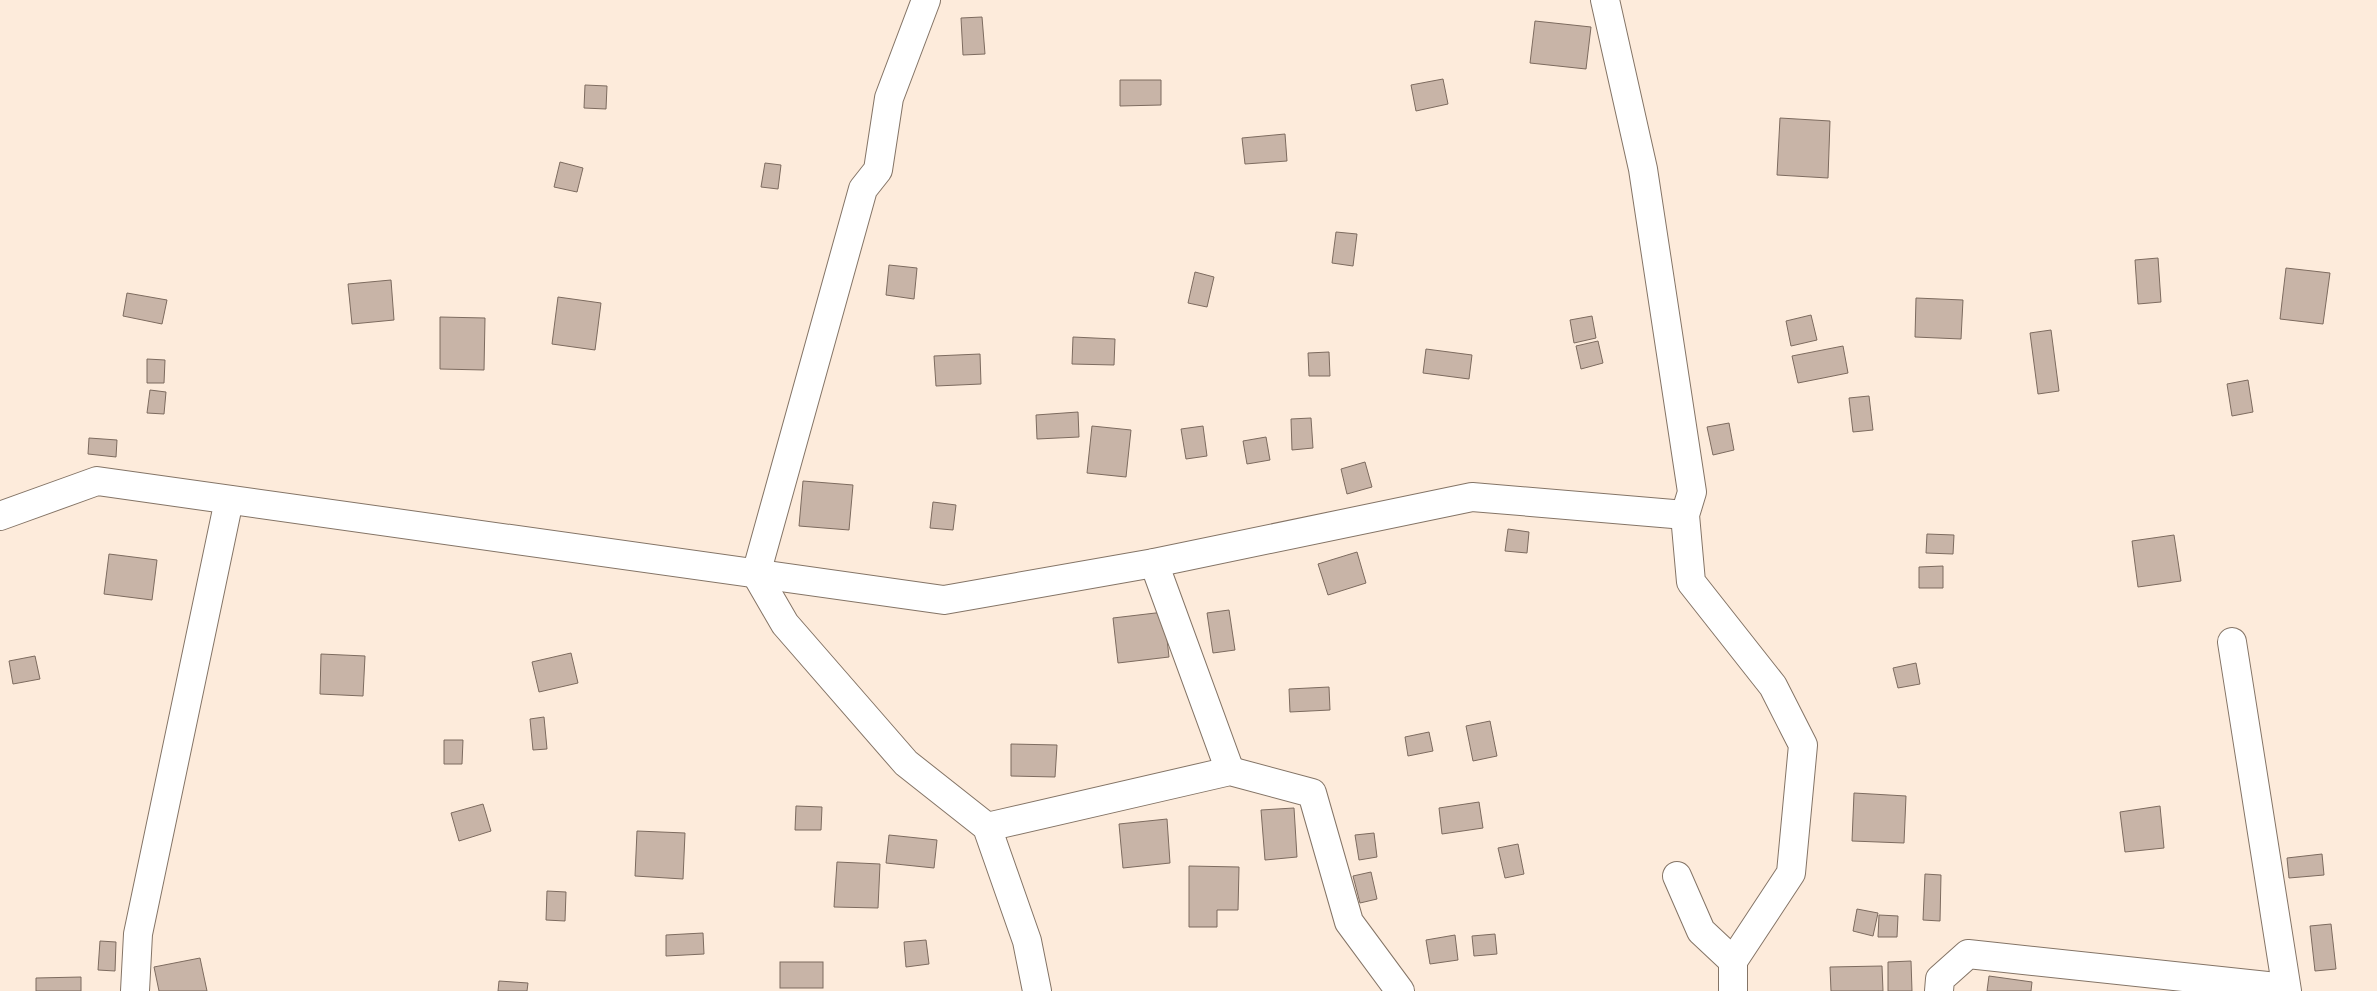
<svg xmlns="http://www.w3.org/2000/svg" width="2377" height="991" font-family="'Roboto Serif',serif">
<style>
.building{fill:#c8b4a7;stroke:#7d6b5f}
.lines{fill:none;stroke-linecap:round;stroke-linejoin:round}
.street-casing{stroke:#847466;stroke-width:30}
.street{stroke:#fff;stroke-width:28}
</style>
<rect width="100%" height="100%" fill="#fdebdb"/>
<!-- building -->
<g class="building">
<polygon points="982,17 985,54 963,55 961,18"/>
<polygon points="1535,21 1591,27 1586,69 1530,63"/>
<polygon points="1443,79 1448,104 1416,111 1411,85"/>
<polygon points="1120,80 1161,80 1161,105 1120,106"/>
<polygon points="585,85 607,86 606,109 584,108"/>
<polygon points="1780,118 1830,121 1828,178 1777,175"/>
<polygon points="1285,134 1287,161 1245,164 1242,138"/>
<polygon points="560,162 583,168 577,192 554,187"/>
<polygon points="765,163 781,165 778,189 761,187"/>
<polygon points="1336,232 1357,234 1353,266 1332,263"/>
<polygon points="2158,258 2161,302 2138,304 2135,260"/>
<polygon points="889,265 917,268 914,299 886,295"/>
<polygon points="2286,268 2330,273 2323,324 2280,319"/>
<polygon points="1195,272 1214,277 1207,307 1188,303"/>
<polygon points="391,280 394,320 352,324 348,284"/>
<polygon points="127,293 167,300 162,324 123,316"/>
<polygon points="558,297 601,303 595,350 552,344"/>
<polygon points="1916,298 1963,300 1961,339 1915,337"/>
<polygon points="1811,315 1817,340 1791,346 1786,321"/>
<polygon points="1592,316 1596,338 1574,343 1570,320"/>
<polygon points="440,317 485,318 484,370 440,369"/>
<polygon points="2051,330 2059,391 2038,394 2030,333"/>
<polygon points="1073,337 1115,339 1114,365 1072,364"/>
<polygon points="1598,341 1603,363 1581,369 1576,346"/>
<polygon points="1843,346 1848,373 1798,383 1792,356"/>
<polygon points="1426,349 1472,355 1469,379 1423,373"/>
<polygon points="1329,352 1330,376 1309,376 1308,353"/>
<polygon points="980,354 981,384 936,386 934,356"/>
<polygon points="147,359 165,360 164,383 147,383"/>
<polygon points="2248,380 2253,412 2232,416 2227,384"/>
<polygon points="150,390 166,392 164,414 147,413"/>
<polygon points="1869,396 1873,430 1853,432 1849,398"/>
<polygon points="1078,412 1079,437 1037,439 1036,415"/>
<polygon points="1311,418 1313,448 1292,450 1291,419"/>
<polygon points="1729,423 1734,450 1713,455 1707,427"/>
<polygon points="1092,426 1131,430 1126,477 1087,473"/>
<polygon points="1203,426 1207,456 1186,459 1181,429"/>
<polygon points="1266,437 1270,460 1247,464 1243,441"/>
<polygon points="89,438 117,440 116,457 88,454"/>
<polygon points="1365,462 1372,487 1347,494 1341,469"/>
<polygon points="803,481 853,485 849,530 799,526"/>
<polygon points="933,502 956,505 953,530 930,528"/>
<polygon points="1508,529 1529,532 1527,553 1505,551"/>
<polygon points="1927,534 1954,535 1953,554 1926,553"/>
<polygon points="2174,535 2181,581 2138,587 2132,541"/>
<polygon points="1357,552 1366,583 1328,595 1318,564"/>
<polygon points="109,554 157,560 152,600 104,594"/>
<polygon points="1943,566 1943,588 1919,588 1919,567"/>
<polygon points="1229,610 1235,650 1213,653 1207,613"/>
<polygon points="1164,612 1169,657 1118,663 1113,618"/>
<polygon points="571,653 578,683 539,692 532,662"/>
<polygon points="321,654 365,656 363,696 320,694"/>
<polygon points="35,656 40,679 13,684 9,661"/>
<polygon points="1916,663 1920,684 1898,688 1893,668"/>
<polygon points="1329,687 1330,710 1290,712 1289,689"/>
<polygon points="544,717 547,749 533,750 530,719"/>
<polygon points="1490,721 1497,756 1473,761 1466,726"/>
<polygon points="1429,732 1433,751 1408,756 1405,737"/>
<polygon points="444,740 463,740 462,764 444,764"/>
<polygon points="1011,744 1057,745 1055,777 1011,776"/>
<polygon points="1854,793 1906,796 1904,843 1852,841"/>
<polygon points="1479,802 1483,828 1442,834 1439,808"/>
<polygon points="483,804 491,831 459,841 451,813"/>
<polygon points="796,806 822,807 821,830 795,830"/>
<polygon points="2160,806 2164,848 2125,852 2120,812"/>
<polygon points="1294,808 1297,857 1265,860 1261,810"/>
<polygon points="1167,819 1170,863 1123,868 1119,824"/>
<polygon points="637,831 685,833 683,879 635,876"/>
<polygon points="1374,833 1377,857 1359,860 1355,835"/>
<polygon points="889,835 937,840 934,868 886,863"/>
<polygon points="1518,844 1524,874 1505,878 1498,848"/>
<polygon points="2322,854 2324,875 2289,878 2287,858"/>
<polygon points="837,862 880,864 878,908 834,907"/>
<polygon points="1189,866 1239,867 1238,910 1217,910 1217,927 1189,927"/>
<polygon points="1371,872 1377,899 1360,903 1353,876"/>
<polygon points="1925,874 1941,875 1940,921 1923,920"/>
<polygon points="547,891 566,892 565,921 546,920"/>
<polygon points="1857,909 1878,913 1873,936 1853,931"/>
<polygon points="1879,915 1898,916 1897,937 1878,937"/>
<polygon points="2331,924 2336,969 2315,971 2310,926"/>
<polygon points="703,933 704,954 666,956 666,935"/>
<polygon points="1495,934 1497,954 1474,956 1472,936"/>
<polygon points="1455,935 1458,960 1430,964 1426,940"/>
<polygon points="926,940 929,964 906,967 904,942"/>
<polygon points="100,941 116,942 115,971 98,970"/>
<polygon points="200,958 207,991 159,991 154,967"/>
<polygon points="1911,961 1912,991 1888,991 1888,962"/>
<rect x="780" y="962" width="43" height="26"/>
<polygon points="1882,966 1883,991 1831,991 1830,967"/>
<polygon points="1989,976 2032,982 2031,991 1987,991"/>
<polygon points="81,977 81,991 36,991 36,978"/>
<polygon points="499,981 528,983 527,991 498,991"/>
</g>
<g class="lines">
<defs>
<g id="street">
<polyline points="926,0 889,98 878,170 863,189 756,574 785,624 906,763 987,827 1027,941 1037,991"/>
<polyline points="1605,0 1643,169 1692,492 1685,515 1691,582 1773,686 1803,745 1791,873 1733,961 1733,991"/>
<polyline points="0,516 97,481 944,600 1154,563 1472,497 1685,515"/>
<polyline points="1154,563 1230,771"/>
<polyline points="2232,642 2287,991"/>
<polyline points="987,827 1230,771 1312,793 1349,922 1400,991"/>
<polyline points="1677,876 1701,931 1733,961"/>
<polyline points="135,991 138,934 229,500"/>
<polyline points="1939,991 1940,979 1968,954 2286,988"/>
</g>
</defs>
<!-- street casing -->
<use href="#street" class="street-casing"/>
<!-- street -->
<use href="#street" class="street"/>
</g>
</svg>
